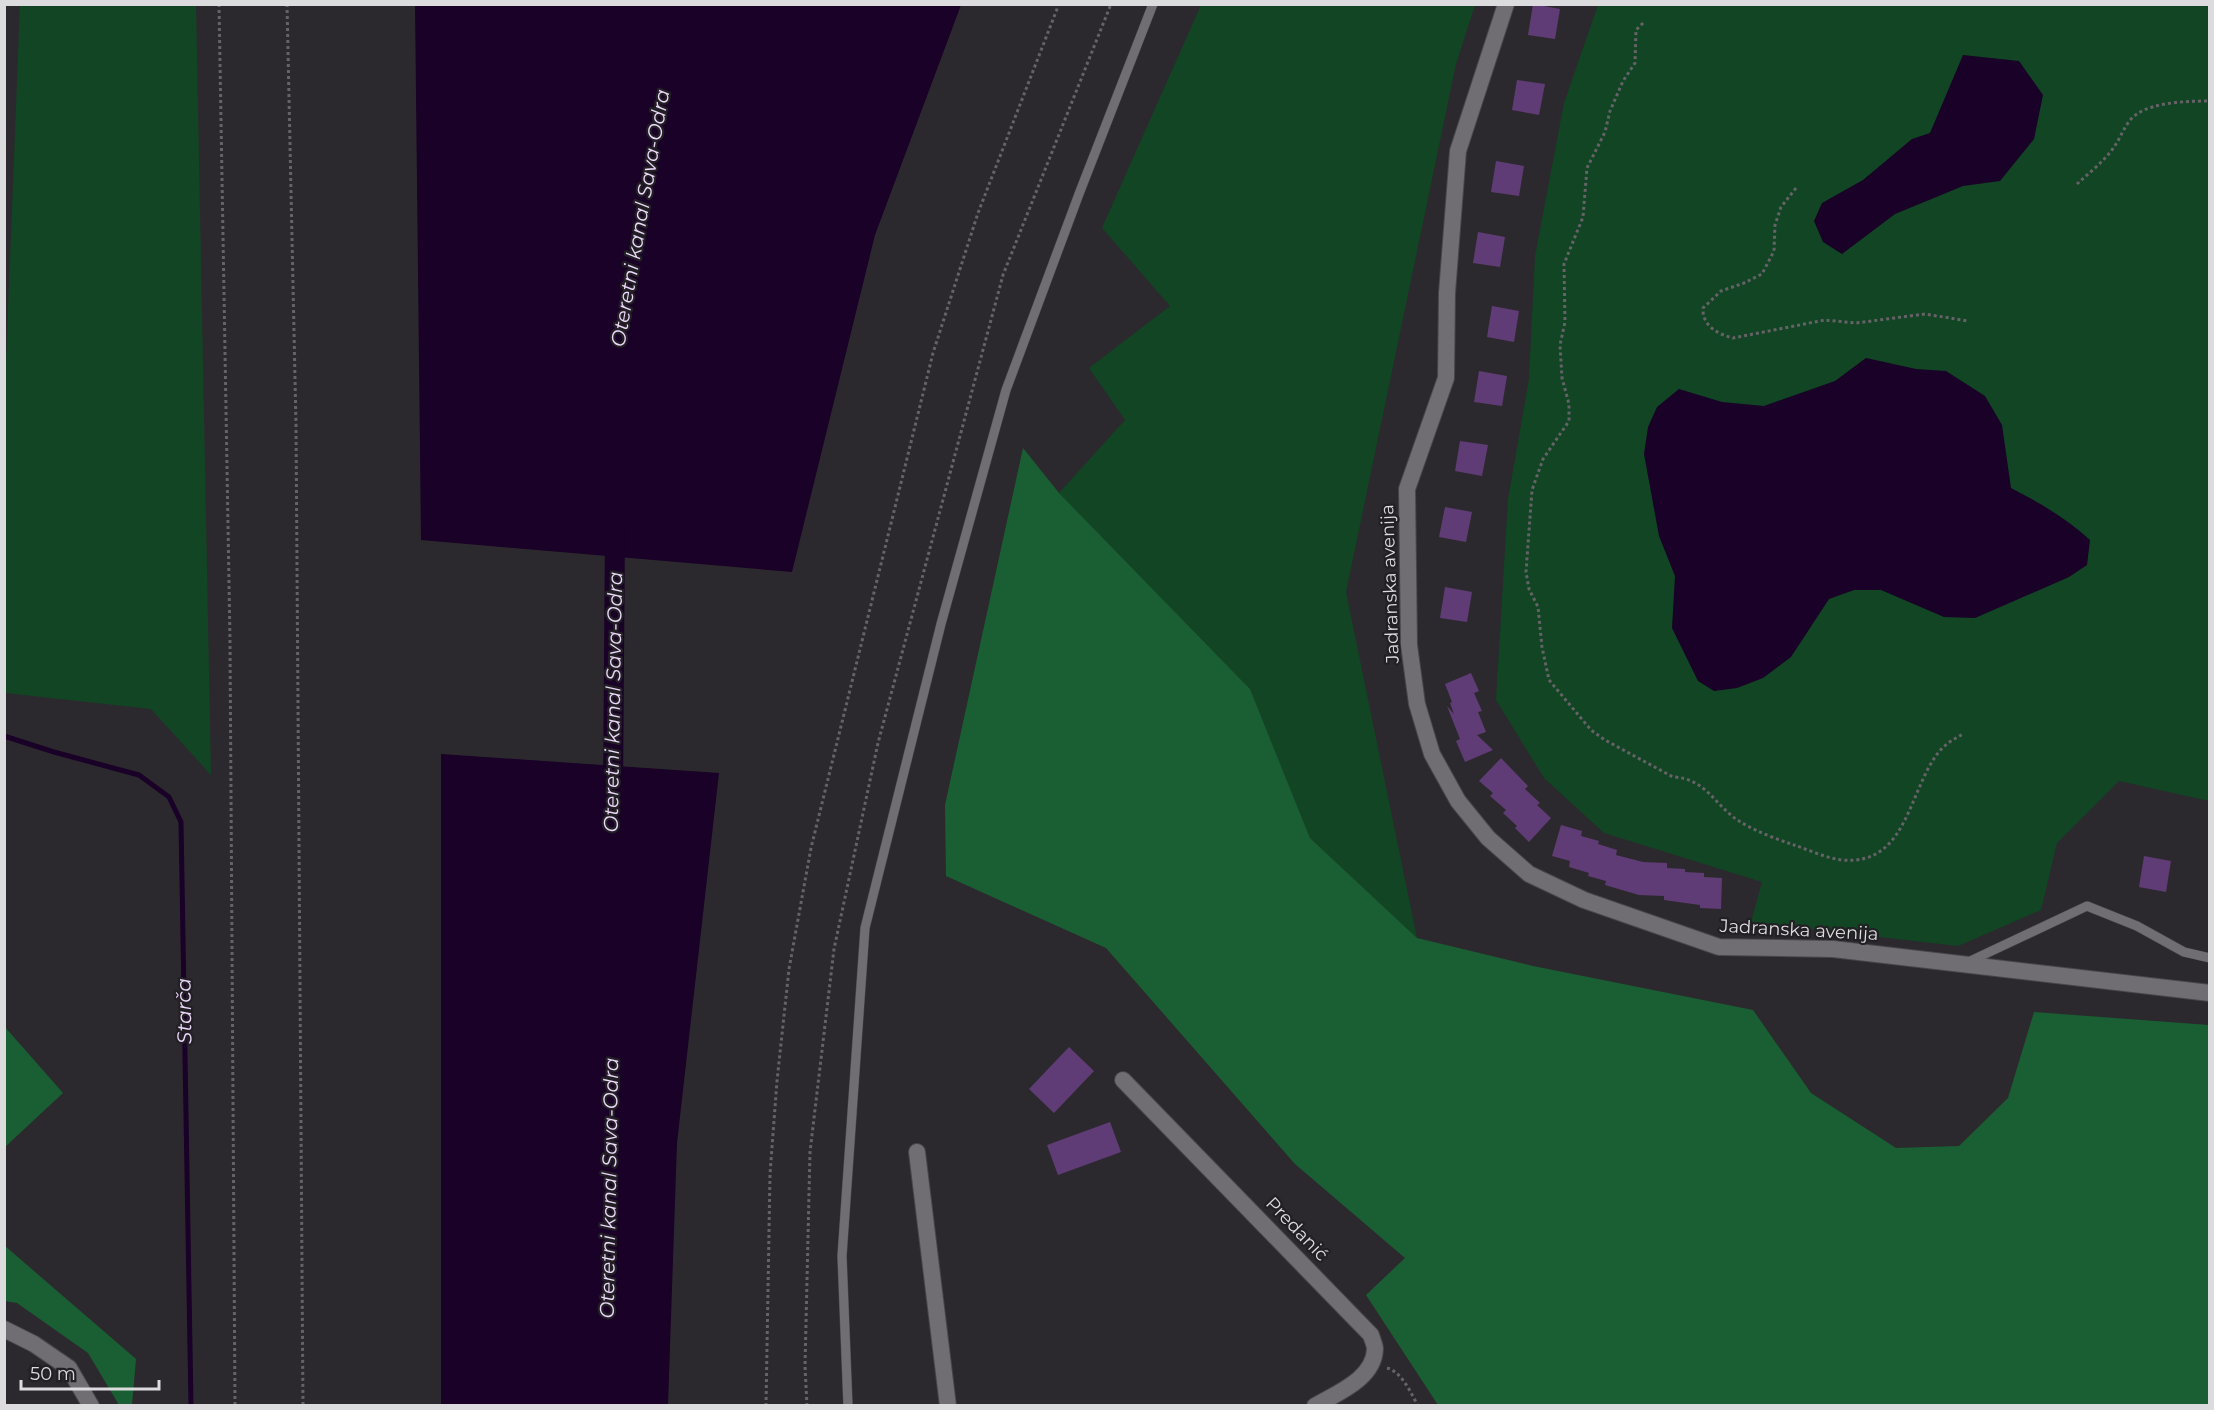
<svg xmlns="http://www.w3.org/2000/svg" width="2214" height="1410" font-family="Montserrat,sans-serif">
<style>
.green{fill:#114524}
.forest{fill:#195f33}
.water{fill:#190127}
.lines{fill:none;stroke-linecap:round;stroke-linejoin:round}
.stream{stroke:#190127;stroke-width:5}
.canal{stroke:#190127;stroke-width:20}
.building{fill:#5f3c75}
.service-casing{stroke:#48464a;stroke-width:10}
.minor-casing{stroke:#48464a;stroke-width:18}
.path{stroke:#666368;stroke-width:3;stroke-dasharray:3 3;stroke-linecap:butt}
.service{stroke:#706d73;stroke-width:9}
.minor{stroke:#706d73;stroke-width:16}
.labels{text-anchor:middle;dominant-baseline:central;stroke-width:4.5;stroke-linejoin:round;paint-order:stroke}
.street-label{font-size:18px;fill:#dcdbde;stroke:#222024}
.water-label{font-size:20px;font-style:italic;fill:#edd9fc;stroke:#222024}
</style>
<rect width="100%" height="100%" fill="#2c292e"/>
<!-- green -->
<g class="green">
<polygon points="20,5 196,5 211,775 151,709 5,693 5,387"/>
<polygon points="1201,5 1475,5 1456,64 1346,592 1417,938 1310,838 1250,689 1059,493 1125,420 1089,368 1170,306 1102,228"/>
<polygon points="1598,5 2209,5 2209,801 2119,781 2057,843 2041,910 1958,946 1751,922 1762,882 1604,833 1544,778 1496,700 1508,499 1529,379 1535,256 1564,103"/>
</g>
<!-- forest -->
<g class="forest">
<polygon points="1023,448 1059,493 1250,689 1310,838 1417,938 1533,966 1753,1010 1811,1093 1896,1148 1959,1146 2008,1098 2034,1012 2209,1025 2209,1405 1438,1405 1366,1295 1405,1258 1295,1164 1106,948 946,876 945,805"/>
<polygon points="4,1026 63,1093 5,1147 4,1147"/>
<polygon points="5,1246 136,1359 132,1405 119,1405 88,1353 17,1303 5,1301"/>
</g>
<!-- water -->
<g class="water">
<polygon points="415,5 961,5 875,235 792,572 421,540"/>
<polygon points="1963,55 2019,61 2043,95 2034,139 2000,181 1963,186 1895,214 1842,254 1823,242 1814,221 1822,203 1863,180 1912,139 1930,133"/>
<path d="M1866 358 1916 369 1946 371 1985 396 2002 425 2011 488C2040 503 2066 518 2090 540L2087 565 2069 577 1975 618 1944 617 1881 590H1854L1829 599 1791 657 1763 678 1737 688 1714 691 1698 681 1672 628 1675 576 1659 536 1644 454 1648 427 1657 407 1679 389 1722 402 1764 406 1835 381Z"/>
<polygon points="441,754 719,773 677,1143 668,1405 441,1405"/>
</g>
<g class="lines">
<!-- stream -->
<polyline class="stream" points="4,736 54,752 139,775 169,797 181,822 191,1406"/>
<!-- canal -->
<polyline class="canal" points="613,791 615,530"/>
</g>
<!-- building -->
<g class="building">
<polygon points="1533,4 1560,9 1555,39 1528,35"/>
<polygon points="1517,80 1545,84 1539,115 1512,110"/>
<polygon points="1496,161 1524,166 1519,196 1491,192"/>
<polygon points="1478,232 1505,237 1500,267 1473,263"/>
<polygon points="1492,306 1519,311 1514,342 1487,337"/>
<polygon points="1479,371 1507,376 1502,406 1474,402"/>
<polygon points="1460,441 1488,445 1482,476 1455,471"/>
<polygon points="1445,507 1472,512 1466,542 1439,537"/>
<polygon points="1445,587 1472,592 1467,622 1440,618"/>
<polygon points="1471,673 1479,691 1474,693 1482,711 1478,712 1486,732 1477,735 1493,750 1465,762 1456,741 1460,739 1447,706 1454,714 1450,703 1452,702 1445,684"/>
<polygon points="1501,758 1528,786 1525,789 1540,803 1537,805 1551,818 1529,842 1515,828 1517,826 1503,813 1506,810 1490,796 1493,793 1479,781"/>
<polygon points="1561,825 1582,831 1581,836 1599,841 1598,844 1617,850 1616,855 1643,862 1667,863 1667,868 1685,869 1685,872 1704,873 1704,877 1722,878 1721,909 1700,908 1700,905 1664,900 1664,896 1639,895 1605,885 1606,881 1588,876 1589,873 1569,867 1570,861 1552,856"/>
<polygon points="2144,856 2171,861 2166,892 2139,887"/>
<polygon points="1069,1047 1094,1071 1054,1113 1029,1089"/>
<polygon points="1110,1122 1121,1152 1058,1175 1047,1145"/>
</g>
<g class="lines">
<defs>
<g id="service">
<polyline points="1966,963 2087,906 2137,926 2184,952 2210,958"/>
<polyline points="848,1406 842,1256 865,928 941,624 1006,390 1079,194 1153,4"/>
</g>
<g id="minor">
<polyline points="1506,4 1458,151 1447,293 1446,378 1407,489 1409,645 1417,704 1432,754 1458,801 1488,838 1529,874 1584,900 1719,947 1833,949 2210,993"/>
<path d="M1123 1080 1371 1335C1372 1339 1375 1345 1375 1349 1374 1379 1337 1393 1315 1406"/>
<polyline points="917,1152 948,1406"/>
<polyline points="4,1329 34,1344 69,1368 91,1406"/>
</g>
</defs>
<!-- service casing -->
<use href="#service" class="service-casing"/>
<!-- minor casing -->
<use href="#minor" class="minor-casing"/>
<!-- path -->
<g class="path">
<polyline points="219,4 230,641 235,1406"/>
<polyline points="287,4 296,425 303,1406"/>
<path d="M1643 23 1636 30 1635 63 1623 81 1610 111 1605 132 1587 168 1583 217 1564 264 1565 322 1560 345 1562 378 1569 404V421L1543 459 1532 490 1526 572 1529 589 1538 607 1542 647 1549 680 1591 730 1605 740 1673 777C1706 778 1715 806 1739 821 1755 831 1776 839 1794 845 1809 850 1826 858 1842 860 1907 866 1908 792 1938 753 1945 744 1954 739 1963 734"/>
<path d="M2077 184C2090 172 2106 160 2116 144 2122 135 2126 121 2137 114 2154 102 2189 101 2210 101"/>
<path d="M1796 188 1781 207 1775 225 1774 251 1762 274 1744 283 1721 291 1703 308C1702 326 1718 334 1733 338L1825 320 1856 323 1925 314 1968 321"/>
<path d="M1387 1368C1402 1372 1411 1393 1418 1406"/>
<polyline points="766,1406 770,1174 777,1081 789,969 811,848 933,353 978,213 1059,4"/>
<polyline points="807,1406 805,1366 810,1152 834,949 878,743 1003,275 1111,4"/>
</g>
<!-- service -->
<use href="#service" class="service"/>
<!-- minor -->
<use href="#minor" class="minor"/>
</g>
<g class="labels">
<!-- street labels -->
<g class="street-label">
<text transform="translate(1390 584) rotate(-92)">Jadranska avenija</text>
<text transform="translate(1799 930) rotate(3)">Jadranska avenija</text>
<text transform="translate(1297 1229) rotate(46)">Predanić</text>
</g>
<!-- water labels -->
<g class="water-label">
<text transform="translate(640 218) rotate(-80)">Oteretni kanal Sava-Odra</text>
<text transform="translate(613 702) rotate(-89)">Oteretni kanal Sava-Odra</text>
<text transform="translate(184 1011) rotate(-91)">Starča</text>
<text transform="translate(609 1188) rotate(-89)">Oteretni kanal Sava-Odra</text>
</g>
</g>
<!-- border -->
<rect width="2214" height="1410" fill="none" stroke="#dcdbde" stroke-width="12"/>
<!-- scale -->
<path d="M21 1380v9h138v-9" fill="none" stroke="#dcdbde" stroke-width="3"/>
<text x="30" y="1380" font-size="18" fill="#dcdbde" stroke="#222024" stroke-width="4.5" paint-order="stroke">50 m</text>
</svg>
